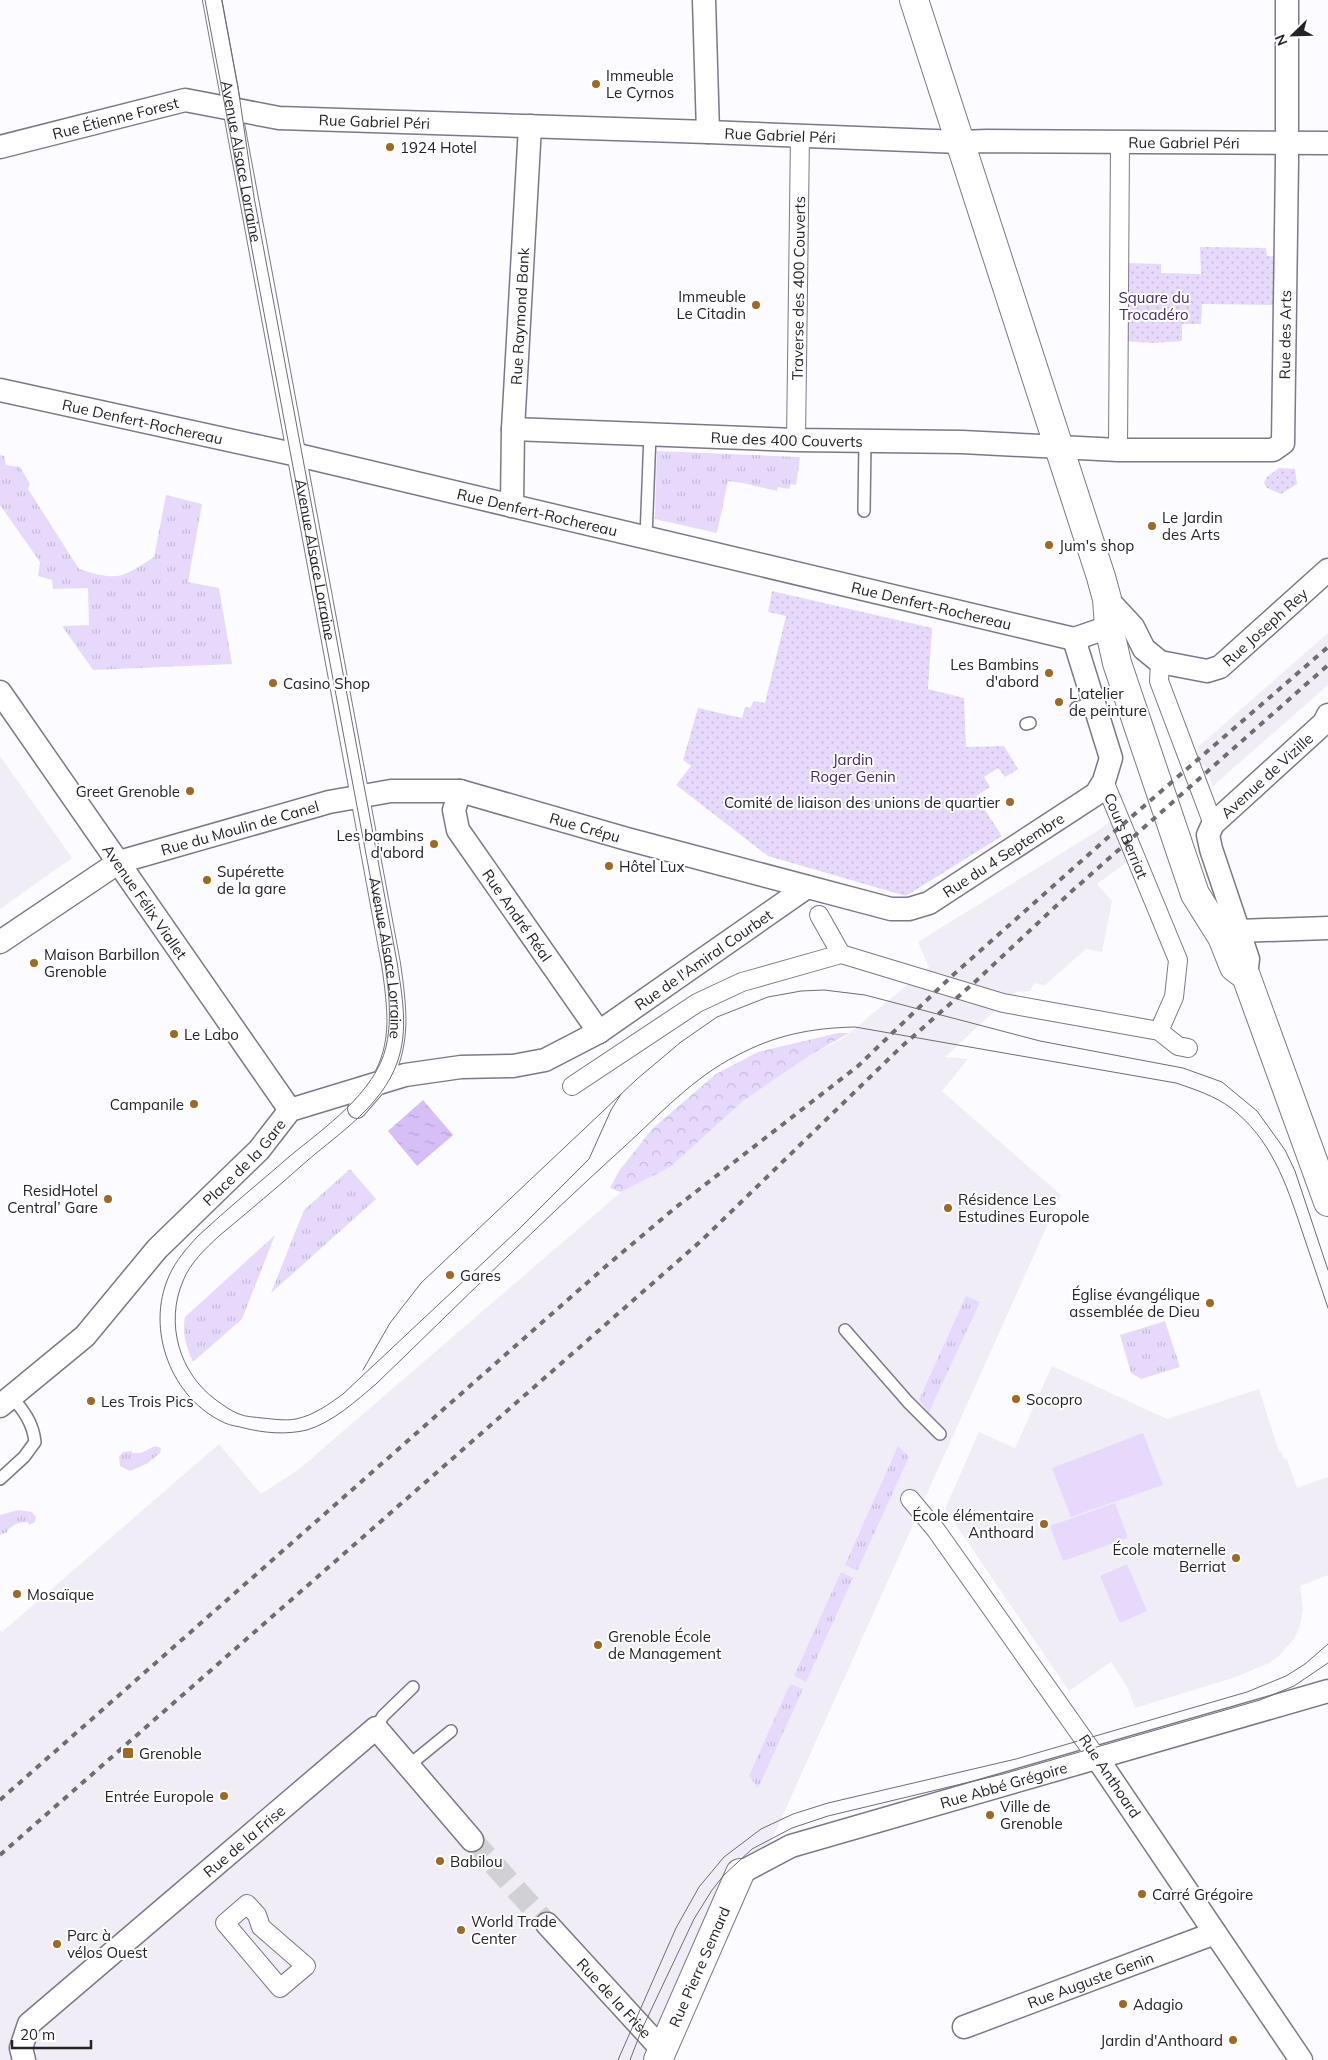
<svg xmlns="http://www.w3.org/2000/svg" width="1328" height="2060" font-family="Mulish,sans-serif">
<style>
.built{fill:#f1edf7}
.grass{fill:url(#grass-tufts)}
.forest{fill:url(#forest-crowns)}
.park{fill:url(#park-dots)}
.garden{fill:#e7d9fc}
.water{fill:url(#water-ripples)}
.lines{fill:none;stroke-linecap:round;stroke-linejoin:round}
.minor-tunnel{stroke:#d1d0d4;stroke-width:22;stroke-dasharray:22 11;stroke-linecap:butt}
.service-casing{stroke:#7e7788;stroke-width:14}
.pedestrian-casing{stroke:#7e7788;stroke-width:20}
.minor-casing{stroke:#7e7788;stroke-width:25}
.tertiary-casing{stroke:#7e7788;stroke-width:30}
.service{stroke:#fff;stroke-width:11}
.pedestrian{stroke:#fff;stroke-width:18}
.minor{stroke:#fff;stroke-width:22}
.tertiary{stroke:#fff;stroke-width:28}
.tram{stroke:#6f6d73;stroke-width:1}
.rail{stroke:#6f6d73;stroke-width:4;stroke-dasharray:6 6;stroke-linecap:butt}
.poi-dot{fill:#9f6923;stroke:#fff;stroke-width:2}
.labels{text-anchor:middle;dominant-baseline:central;stroke-width:4;stroke-linejoin:round;paint-order:stroke}
.poi-label{font-size:15px;fill:#252229;stroke:#fff;text-anchor:start}
.street-label{font-size:15px;fill:#252229;stroke:#fff}
.park-label{font-size:15px;fill:#462667;stroke:#fff}
</style>
<defs>
<pattern id="grass-tufts" width="24" height="20" patternUnits="userSpaceOnUse" patternTransform="scale(1.25)"><rect width="24" height="20" fill="#e7d9fc"/><path d="M3 7l-1-3M5 7V3M7 7l1-3M15 17l-1-3M17 17v-4M19 17l1-3" fill="none" stroke="#c6bad8"/></pattern>
<pattern id="forest-crowns" width="20" height="18" patternUnits="userSpaceOnUse" patternTransform="scale(1.25)"><rect width="20" height="18" fill="#e7d9fc"/><path d="M2 6a3 3 0 1 1 6 0M12 15a3 3 0 1 1 6 0" fill="none" stroke="#c6bad8"/></pattern>
<pattern id="park-dots" width="8" height="8" patternUnits="userSpaceOnUse" patternTransform="scale(1.25)"><rect width="8" height="8" fill="#e7d9fc"/><path d="M2 2h.1M6 6h.1" fill="none" stroke="#c6bad8" stroke-width="1.8" stroke-linecap="round"/></pattern>
<pattern id="water-ripples" width="26" height="14" patternUnits="userSpaceOnUse" patternTransform="scale(1.25)"><rect width="26" height="14" fill="#d6bef7"/><path d="M2 4q2-2 4 0t4 0M15 11q2-2 4 0t4 0" fill="none" stroke="#b8a3d4"/></pattern>
</defs>
<rect width="100%" height="100%" fill="#fcfbff"/>
<!-- built -->
<g class="built">
<polygon points="1328,633 1328,685 1213,786 1205,766 1197,762 1198,747"/>
<polygon points="0,756 72,858 0,909"/>
<polygon points="1110,821 1127,862 1097,884 1112,901 1102,952 1086,949 1044,986 1037,983 1033,985 1030,991 1015,992 945,1057 968,1059 942,1091 1061,1195 673,2060 0,2060 0,1630 2,1632 219,1444 261,1494 298,1470 621,1192 670,1166 743,1101 812,1054 842,1039 929,967 918,942 1099,830"/>
<polygon points="1052,1366 1167,1419 1259,1389 1279,1452 1281,1452 1284,1459 1287,1459 1297,1488 1328,1477 1328,1575 1300,1586 1303,1609 1300,1626 1294,1639 1279,1656 1269,1663 1236,1677 1135,1708 1127,1687 1111,1662 1069,1691 945,1509 979,1432 1015,1448"/>
</g>
<!-- grass -->
<g class="grass">
<polygon points="657,451 800,457 796,485 791,484 789,489 778,487 777,491 743,483 728,481 717,533 655,519"/>
<path d="M0 455 4 456 6 465 20 467 30 484 28 489 79 569C118 581 120 579 154 557L166 495 202 504 188 582 219 588 232 664 93 670 62 626 89 625 88 588 53 589 52 580 38 576 40 562 0 505Z"/>
<polygon points="350,1169 376,1199 271,1293 304,1210"/>
<path d="M275 1235 242 1319 193 1362C186 1346 182 1334 185 1317Z"/>
<polygon points="966,1296 980,1302 929,1412 919,1400"/>
<polygon points="1165,1321 1180,1367 1141,1379 1131,1373 1120,1335"/>
<polygon points="155,1446 161,1448 160,1453 148,1463 130,1471 120,1466 119,1457 123,1452 132,1451 132,1453 141,1453"/>
<polygon points="898,1446 909,1457 857,1571 845,1565"/>
<path d="M18 1510 32 1512 36 1517 35 1522 29 1525 28 1522C20 1522 13 1524 7 1531L8 1532 0 1535V1515Z"/>
<polygon points="841,1572 853,1578 806,1682 794,1676"/>
<polygon points="790,1684 803,1689 758,1788 749,1776"/>
</g>
<!-- forest -->
<polygon class="forest" points="838,1033 849,1033 812,1054 743,1101 670,1167 621,1192 610,1188 619,1171 652,1129 716,1074 758,1052"/>
<!-- park -->
<g class="park">
<polygon points="1200,247 1266,248 1267,256 1278,256 1278,305 1202,304 1201,324 1182,324 1182,341 1154,343 1122,341 1123,263 1161,264 1161,273 1201,274"/>
<polygon points="1279,468 1295,469 1297,484 1281,494 1267,488 1264,483 1267,477"/>
<polygon points="772,591 932,628 928,689 964,698 966,747 1004,746 1018,769 1005,777 998,768 984,777 990,787 976,796 1002,836 906,896 768,856 676,785 691,766 683,760 698,708 742,718 745,707 750,708 754,701 765,703 786,616 768,612"/>
</g>
<!-- garden -->
<g class="garden">
<polygon points="1143,1433 1163,1485 1071,1517 1052,1468"/>
<polygon points="1115,1503 1128,1538 1063,1561 1050,1526"/>
<polygon points="1127,1564 1147,1611 1120,1623 1100,1576"/>
</g>
<!-- water -->
<polygon class="water" points="423,1100 453,1135 417,1166 388,1131"/>
<g class="lines">
<!-- minor-tunnel -->
<polyline class="minor-tunnel" points="472,1840 547,1924"/>
<defs>
<g id="service">
<polyline points="864,511 865,441"/>
<polyline points="646,538 650,434"/>
<polyline points="1076,708 1094,702"/>
<polyline points="1026,724 1030,723"/>
<polyline points="845,1330 908,1402 940,1434"/>
<path d="M0 1479 24 1457 35 1442C33 1423 24 1411 11 1396"/>
<polyline points="376,1728 383,1716 413,1687"/>
<polyline points="408,1766 451,1731"/>
</g>
<g id="pedestrian">
<path id="s1" d="M212 0 391 964C397 1004 403 1046 380 1082 373 1091 364 1100 357 1109"/>
<path id="s2" d="M796 440 800 135"/>
<polyline points="1118,450 1120,142"/>
<polyline points="1160,662 1159,681 1213,824"/>
<path id="s3" d="M1104 781 1178 960 1174 997 1159 1031"/>
<polyline points="819,915 841,954"/>
<polyline points="572,1086 697,1003 742,982 841,954 1003,1003 1159,1031 1178,1046 1188,1048"/>
<polyline points="910,1499 936,1530 1097,1758"/>
<polygon points="247,1904 257,1915 261,1927 306,1966 280,1988 225,1923"/>
</g>
<g id="minor">
<polyline points="704,0 708,132"/>
<path id="s4" d="M0 147 185 100 279 118 708 132 960 142 987 141 1328 143"/>
<path id="s5" d="M0 390 302 456 1074 639"/>
<path id="s6" d="M513 429 796 440 962 442 1118 450H1273L1283 443 1287 161V0"/>
<path id="s7" d="M512 506 513 429 530 126"/>
<path id="s8" d="M1107 599 1133 627 1144 649 1160 662 1207 671 1220 667 1328 570"/>
<polyline points="1074,639 1109,627"/>
<path id="s9" d="M0 692 290 1110"/>
<path id="s10" d="M460 791 454 810 458 830 599 1032"/>
<polyline points="1238,931 1328,928"/>
<path id="s11" d="M0 942 119 862 329 802 391 791H460L627 839 891 909H909L929 903 1096 794 1104 781 1111 758 1074 639"/>
<path id="s12" d="M1246 976 1248 959 1211 849 1208 835 1213 824 1324 723 1328 715"/>
<path id="s13" d="M0 1406 85 1336 157 1249 259 1150 290 1110 405 1075 461 1067 513 1066 545 1060 599 1032 807 887"/>
<polyline points="1097,1758 1301,2060"/>
<path id="s14" d="M740 1873 791 1846 1328 1691"/>
<path id="s15" d="M547 1924 657 2044 663 2049"/>
<path id="s16" d="M964 2027 1215 1933"/>
<path id="s17" d="M24 2060 21 2048 29 2024 376 1728 472 1840"/>
</g>
<g id="tertiary">
<polyline points="914,0 1101,577 1107,599 1109,627 1117,663 1195,894 1222,937 1234,967 1246,976 1328,1202"/>
<path id="s18" d="M658 2060 740 1873"/>
</g>
</defs>
<!-- service casing -->
<use href="#service" class="service-casing"/>
<!-- pedestrian casing -->
<use href="#pedestrian" class="pedestrian-casing"/>
<!-- minor casing -->
<use href="#minor" class="minor-casing"/>
<!-- tertiary casing -->
<use href="#tertiary" class="tertiary-casing"/>
<!-- service -->
<use href="#service" class="service"/>
<!-- pedestrian -->
<use href="#pedestrian" class="pedestrian"/>
<!-- minor -->
<use href="#minor" class="minor"/>
<!-- tertiary -->
<use href="#tertiary" class="tertiary"/>
<!-- tram -->
<g class="tram">
<path d="M205 0 379 923C384 963 395 1008 386 1047 375 1093 324 1128 290 1156 259 1183 228 1208 198 1236 187 1248 176 1260 169 1276 145 1329 171 1399 225 1423 231 1426 238 1426 244 1428 264 1433 286 1435 307 1430 333 1422 356 1401 376 1384 459 1304 540 1223 625 1146 659 1115 694 1077 736 1056 775 1035 811 1028 855 1027L1176 1083C1194 1089 1215 1096 1231 1108 1271 1139 1286 1183 1301 1228 1310 1255 1319 1281 1328 1308"/>
<path d="M222 0 238 87 254 197 397 962C402 995 409 1030 397 1063 382 1105 341 1132 308 1160 279 1186 249 1211 219 1236 205 1249 190 1263 183 1281 165 1323 179 1373 216 1400 223 1405 231 1411 239 1414 246 1417 255 1417 262 1418 274 1419 284 1421 296 1419 314 1415 328 1405 343 1394L518 1230 589 1159 611 1110 621 1094"/>
<polyline points="363,1370 390,1323 421,1283 637,1079 681,1042 717,1017 768,997 801,991 824,990 865,995 1040,1041 1183,1068 1222,1082 1257,1111 1285,1150 1295,1171 1328,1270"/>
<polyline points="618,2060 676,1928 699,1887 724,1857 761,1829 793,1814 828,1803 1016,1759 1247,1692 1286,1676 1305,1664 1328,1644"/>
<polyline points="630,2060 642,2029 694,1919 712,1890 724,1875 752,1849 792,1828 828,1816 1003,1774 1260,1700 1294,1686 1328,1663"/>
</g>
<!-- rail -->
<g class="rail">
<polyline points="0,1800 605,1267 675,1208 858,1066 953,975 1114,832 1328,647"/>
<polyline points="0,1855 702,1240 900,1048 976,981 1072,891 1328,665"/>
</g>
</g>
<!-- markers -->
<g class="poi-dot">
<circle cx="596" cy="84" r="5"/>
<circle cx="390" cy="147" r="5"/>
<circle cx="756" cy="305" r="5"/>
<circle cx="1152" cy="526" r="5"/>
<circle cx="1049" cy="545" r="5"/>
<circle cx="1049" cy="673" r="5"/>
<circle cx="273" cy="683" r="5"/>
<circle cx="1059" cy="702" r="5"/>
<circle cx="190" cy="791" r="5"/>
<circle cx="1010" cy="802" r="5"/>
<circle cx="434" cy="844" r="5"/>
<circle cx="609" cy="866" r="5"/>
<circle cx="207" cy="880" r="5"/>
<circle cx="34" cy="963" r="5"/>
<circle cx="174" cy="1034" r="5"/>
<circle cx="194" cy="1104" r="5"/>
<circle cx="108" cy="1199" r="5"/>
<circle cx="948" cy="1208" r="5"/>
<circle cx="450" cy="1275" r="5"/>
<circle cx="1210" cy="1303" r="5"/>
<circle cx="1016" cy="1399" r="5"/>
<circle cx="91" cy="1401" r="5"/>
<circle cx="1044" cy="1524" r="5"/>
<circle cx="1236" cy="1558" r="5"/>
<circle cx="17" cy="1594" r="5"/>
<circle cx="598" cy="1645" r="5"/>
<rect x="122" y="1747" width="12" height="12" rx="2.5"/>
<circle cx="224" cy="1796" r="5"/>
<circle cx="990" cy="1815" r="5"/>
<circle cx="440" cy="1861" r="5"/>
<circle cx="1142" cy="1894" r="5"/>
<circle cx="461" cy="1930" r="5"/>
<circle cx="57" cy="1944" r="5"/>
<circle cx="1123" cy="2004" r="5"/>
<circle cx="1233" cy="2040" r="5"/>
</g>
<g class="labels">
<!-- poi labels -->
<g class="poi-label">
<text x="606" y="75">Immeuble<tspan x="606" dy="17">Le Cyrnos</tspan></text>
<text x="400" y="147">1924 Hotel</text>
<text x="746" y="296" text-anchor="end">Immeuble<tspan x="746" dy="17">Le Citadin</tspan></text>
<text x="1162" y="517">Le Jardin<tspan x="1162" dy="17">des Arts</tspan></text>
<text x="1059" y="545">Jum's shop</text>
<text x="1039" y="664" text-anchor="end">Les Bambins<tspan x="1039" dy="17">d'abord</tspan></text>
<text x="283" y="683">Casino Shop</text>
<text x="1069" y="693">L'atelier<tspan x="1069" dy="17">de peinture</tspan></text>
<text x="180" y="791" text-anchor="end">Greet Grenoble</text>
<text x="1000" y="802" text-anchor="end">Comité de liaison des unions de quartier</text>
<text x="424" y="835" text-anchor="end">Les bambins<tspan x="424" dy="17">d'abord</tspan></text>
<text x="619" y="866">Hôtel Lux</text>
<text x="217" y="871">Supérette<tspan x="217" dy="17">de la gare</tspan></text>
<text x="44" y="954">Maison Barbillon<tspan x="44" dy="17">Grenoble</tspan></text>
<text x="184" y="1034">Le Labo</text>
<text x="184" y="1104" text-anchor="end">Campanile</text>
<text x="98" y="1190" text-anchor="end">ResidHotel<tspan x="98" dy="17">Central’ Gare</tspan></text>
<text x="958" y="1199">Résidence Les<tspan x="958" dy="17">Estudines Europole</tspan></text>
<text x="460" y="1275">Gares</text>
<text x="1200" y="1294" text-anchor="end">Église évangélique<tspan x="1200" dy="17">assemblée de Dieu</tspan></text>
<text x="1026" y="1399">Socopro</text>
<text x="101" y="1401">Les Trois Pics</text>
<text x="1034" y="1515" text-anchor="end">École élémentaire<tspan x="1034" dy="17">Anthoard</tspan></text>
<text x="1226" y="1549" text-anchor="end">École maternelle<tspan x="1226" dy="17">Berriat</tspan></text>
<text x="27" y="1594">Mosaïque</text>
<text x="608" y="1636">Grenoble École<tspan x="608" dy="17">de Management</tspan></text>
<text x="139" y="1753">Grenoble</text>
<text x="214" y="1796" text-anchor="end">Entrée Europole</text>
<text x="1000" y="1806">Ville de<tspan x="1000" dy="17">Grenoble</tspan></text>
<text x="450" y="1861">Babilou</text>
<text x="1152" y="1894">Carré Grégoire</text>
<text x="471" y="1921">World Trade<tspan x="471" dy="17">Center</tspan></text>
<text x="67" y="1935">Parc à<tspan x="67" dy="17">vélos Ouest</tspan></text>
<text x="1133" y="2004">Adagio</text>
<text x="1223" y="2040" text-anchor="end">Jardin d'Anthoard</text>
</g>
<!-- street labels -->
<g class="street-label">
<text stroke="none"><textPath href="#s4" startOffset="119">Rue Étienne Forest</textPath></text>
<text stroke="none"><textPath href="#s4" startOffset="382">Rue Gabriel Péri</textPath></text>
<text stroke="none"><textPath href="#s4" startOffset="788">Rue Gabriel Péri</textPath></text>
<text stroke="none"><textPath href="#s4" startOffset="1192">Rue Gabriel Péri</textPath></text>
<text stroke="none"><textPath href="#s1" startOffset="164">Avenue Alsace Lorraine</textPath></text>
<text stroke="none"><textPath href="#s2" startOffset="152">Traverse des 400 Couverts</textPath></text>
<text stroke="none"><textPath href="#s7" startOffset="190">Rue Raymond Bank</textPath></text>
<text stroke="none"><textPath href="#s6" startOffset="881">Rue des Arts</textPath></text>
<text stroke="none"><textPath href="#s5" startOffset="146">Rue Denfert-Rochereau</textPath></text>
<text stroke="none"><textPath href="#s6" startOffset="274">Rue des 400 Couverts</textPath></text>
<text stroke="none"><textPath href="#s5" startOffset="551">Rue Denfert-Rochereau</textPath></text>
<text stroke="none"><textPath href="#s1" startOffset="569">Avenue Alsace Lorraine</textPath></text>
<text stroke="none"><textPath href="#s5" startOffset="956">Rue Denfert-Rochereau</textPath></text>
<text stroke="none"><textPath href="#s8" startOffset="205">Rue Joseph Rey</textPath></text>
<text stroke="none"><textPath href="#s12" startOffset="232">Avenue de Vizille</textPath></text>
<text stroke="none"><textPath href="#s11" startOffset="624">Rue Crépu</textPath></text>
<text stroke="none"><textPath href="#s11" startOffset="269">Rue du Moulin de Canel</textPath></text>
<text stroke="none"><textPath href="#s3" startOffset="59">Cours Berriat</textPath></text>
<text stroke="none"><textPath href="#s11" startOffset="1068">Rue du 4 Septembre</textPath></text>
<text stroke="none"><textPath href="#s9" startOffset="255">Avenue Félix Viallet</textPath></text>
<text stroke="none"><textPath href="#s10" startOffset="144">Rue André Réal</textPath></text>
<text stroke="none"><textPath href="#s1" startOffset="974">Avenue Alsace Lorraine</textPath></text>
<text stroke="none"><textPath href="#s13" startOffset="865">Rue de l'Amiral Courbet</textPath></text>
<text stroke="none"><textPath href="#s13" startOffset="346">Place de la Gare</textPath></text>
<text transform="translate(1110 1776) rotate(56)">Rue Anthoard</text>
<text stroke="none"><textPath href="#s14" startOffset="279">Rue Abbé Grégoire</textPath></text>
<text stroke="none"><textPath href="#s17" startOffset="320">Rue de la Frise</textPath></text>
<text stroke="none"><textPath href="#s18" startOffset="102">Rue Pierre Semard</textPath></text>
<text stroke="none"><textPath href="#s16" startOffset="135">Rue Auguste Genin</textPath></text>
<text stroke="none"><textPath href="#s15" startOffset="100">Rue de la Frise</textPath></text>
</g>
<!-- park labels -->
<g class="park-label">
<text x="1154" y="297">Square du<tspan x="1154" dy="17">Trocadéro</tspan></text>
<text x="853" y="759">Jardin<tspan x="853" dy="17">Roger Genin</tspan></text>
</g>
</g>
<!-- north arrow -->
<g transform="translate(1293 35) rotate(247)" stroke="#ffffff" stroke-width="4" paint-order="stroke">
<path d="M0-4L9 19L0 12L-9 19Z" fill="#252229"/>
<text y="-8" font-size="14" font-weight="bold" text-anchor="middle" fill="#252229">N</text>
</g>
<!-- scale -->
<path d="M12 2040v8h79v-8" fill="none" stroke="#252229" stroke-width="2.5"/>
<text x="20" y="2040" font-size="15" fill="#252229" stroke="#ffffff" stroke-width="4" paint-order="stroke">20 m</text>
</svg>
